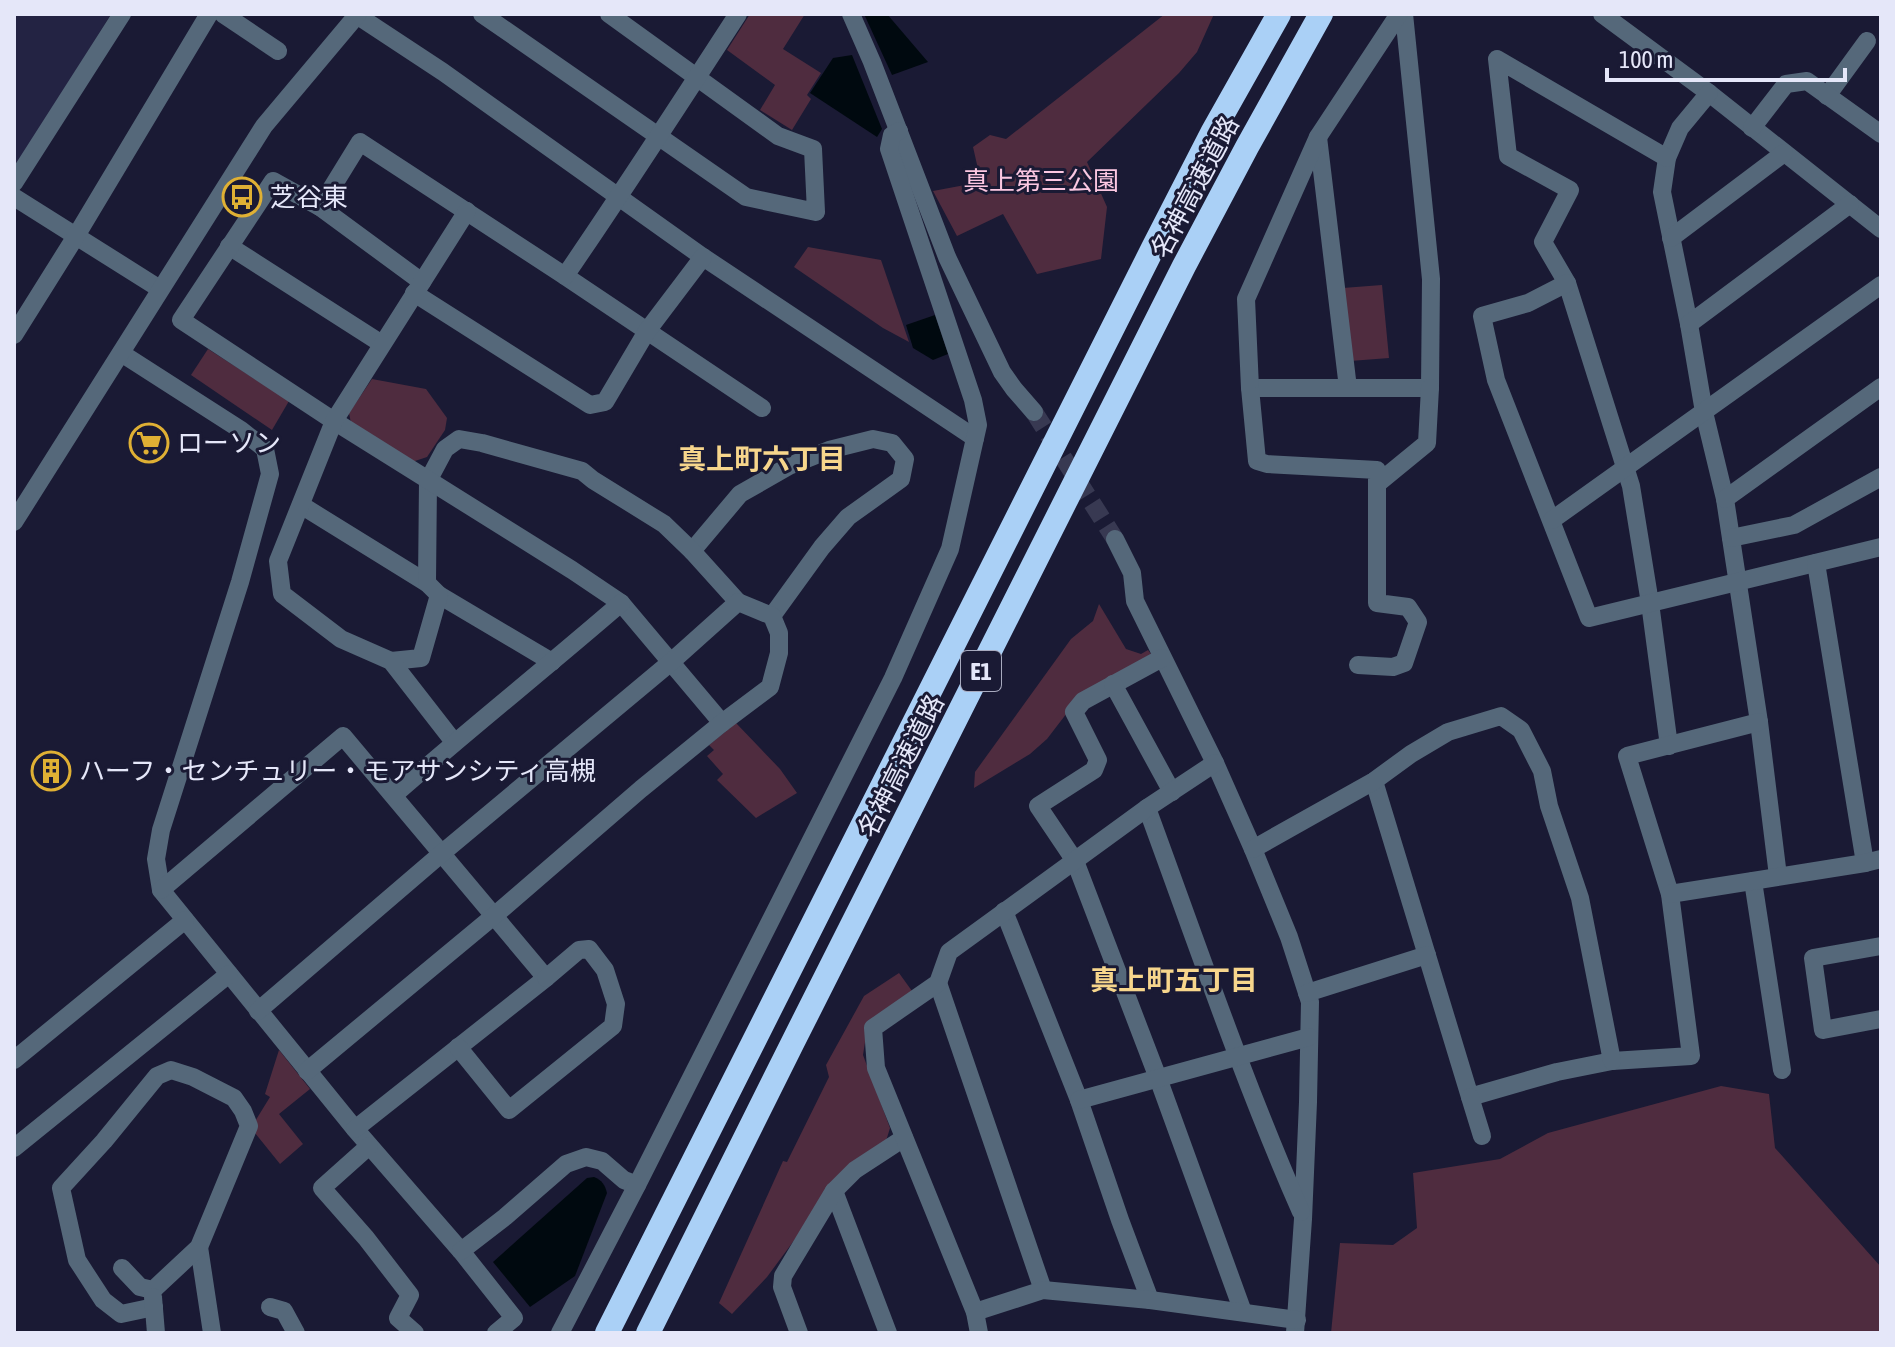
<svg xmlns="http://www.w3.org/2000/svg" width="1895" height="1347" font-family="'Asap Condensed','Noto Sans JP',sans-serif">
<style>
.built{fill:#232343}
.green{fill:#4f2c3f}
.water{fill:#00090f}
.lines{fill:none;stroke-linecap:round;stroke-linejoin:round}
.minor-tunnel{stroke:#383952;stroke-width:18;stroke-dasharray:18 9;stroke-linecap:butt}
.minor{stroke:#55687a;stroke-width:18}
.highway{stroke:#aad0f6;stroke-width:24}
.labels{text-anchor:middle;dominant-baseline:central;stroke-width:6;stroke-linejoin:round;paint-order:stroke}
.shield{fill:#1a1a34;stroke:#a8aabe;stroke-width:2}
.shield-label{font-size:24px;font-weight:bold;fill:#e5e7f9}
.park-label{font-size:26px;fill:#fbc7e1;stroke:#1a1a34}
.street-label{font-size:26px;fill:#e5e7f9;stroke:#1a1a34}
.poi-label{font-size:26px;fill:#e5e7f9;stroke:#1a1a34;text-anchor:start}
.neighbourhood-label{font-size:28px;font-weight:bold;fill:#f7d68c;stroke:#1a1a34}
</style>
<rect width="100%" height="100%" fill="#1a1a34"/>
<!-- built -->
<polygon class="built" points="14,14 111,14 14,170"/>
<!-- green -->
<g class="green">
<polygon points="750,14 805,14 783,49 821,73 807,95 811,99 792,130 760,110 775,85 727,50"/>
<polygon points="1165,14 1214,14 1197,52 1179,73 1087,162 1107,207 1101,259 1037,274 1003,214 957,236 933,191 981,182 973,147 990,135 1006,139"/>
<polygon points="808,247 881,260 909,342 883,328 794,267"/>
<polygon points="1382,285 1389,358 1350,361 1343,288"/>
<polygon points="208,349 289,401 272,430 191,375"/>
<polygon points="372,379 426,389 447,418 445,430 427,457 412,462 351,423 349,413"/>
<polygon points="1099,604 1126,649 1141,654 1148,650 1151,654 1149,660 1080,696 1047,739 1030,754 974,788 975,772 1071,639 1093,621"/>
<polygon points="736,723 780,769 797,793 756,818 717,780 723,774 707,756 714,750 709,745"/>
<polygon points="899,973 912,991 868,1023 863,1055 890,1128 886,1141 852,1162 767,1277 732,1314 719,1303 783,1161 787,1162 829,1077 826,1065 864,996"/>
<polygon points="279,1050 310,1089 279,1114 303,1144 280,1164 251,1128 270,1097 265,1094"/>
<polygon points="1721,1086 1769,1094 1775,1148 1881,1267 1881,1333 1331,1333 1340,1243 1393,1245 1417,1228 1413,1173 1500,1159 1548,1133"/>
</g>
<!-- water -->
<g class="water">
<polygon points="864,14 887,14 928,62 892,75"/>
<polygon points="852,55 882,129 877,137 810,93 833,58"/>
<polygon points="935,315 948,354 933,360 913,348 906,325"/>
<path d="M594 1177C602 1180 605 1185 607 1193L575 1276 530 1307 493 1262 587 1178Z"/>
</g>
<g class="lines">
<!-- minor-tunnel -->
<polyline class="minor-tunnel" points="1034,412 1115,539"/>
<!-- minor -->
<g class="minor">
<polyline points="223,14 278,51"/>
<polyline points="355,14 443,72 703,257 975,438"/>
<polyline points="482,14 746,197 816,212 813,149 778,136 609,14"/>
<polyline points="851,14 872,62 947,257 1002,372 1014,389 1034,412"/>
<polyline points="1602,14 1709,93 1881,229"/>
<polyline points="1709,93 1680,128 1667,158 1662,192 1689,324 1704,412 1725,499 1759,722 1778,876"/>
<polyline points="1827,96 1867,41"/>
<polyline points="1752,128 1786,84 1807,81 1881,134"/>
<polyline points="1318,137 1348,388"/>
<polyline points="1667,158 1497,59 1508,156 1570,190 1543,242 1567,283 1631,486 1650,603 1669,746"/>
<polyline points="14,183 122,14"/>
<polyline points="14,197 160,289"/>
<polyline points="320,207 422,282"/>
<polyline points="1671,238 1784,153"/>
<polyline points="229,246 382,344"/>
<polyline points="565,276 762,408"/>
<polyline points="1567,283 1528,303 1482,316 1496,380 1589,618 1881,547"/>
<polyline points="414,293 590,405 605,402 647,331 703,257"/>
<polyline points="1689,324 1850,204"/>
<polyline points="14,335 76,236 209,14"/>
<polyline points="121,353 241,430 265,449 270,474 240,582 161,830 156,859 161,890 355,1129 461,1251 514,1318 496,1333"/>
<polyline points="1250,388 1430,388 1431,279 1404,14"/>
<polyline points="1377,484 1427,443 1430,388"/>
<polyline points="1725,499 1881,387"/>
<polyline points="301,505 427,583"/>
<polyline points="1552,520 1881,285"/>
<polyline points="14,522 264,126 358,14"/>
<polyline points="1731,538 1794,525 1881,477"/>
<polyline points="1115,539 1132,573 1135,601 1215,763 1253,849 1289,937 1310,1002 1308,1102 1303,1219 1295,1333"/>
<polyline points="692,551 740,494 789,466 829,450 873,439 892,443 905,459 901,479 848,517 822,547 772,616"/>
<polyline points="1816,563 1865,863"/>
<polyline points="439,595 552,662"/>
<polyline points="1162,658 1083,701 1074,712 1098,760 1094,770 1038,806 1075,861 1158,1078 1243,1312"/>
<polyline points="391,661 421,658 439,595 427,583 428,481 445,449 459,439 482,443 582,471 593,480 664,524 692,551 738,602"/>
<polyline points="1358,665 1393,667 1404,663 1418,622 1408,607 1377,603 1377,470 1267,464 1257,461 1250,388 1246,299 1318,137 1399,14"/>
<polyline points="1113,684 1172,792"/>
<path d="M722 723 621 603 572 570 334 421 181 320 273 181 320 207 360 142 565 276C624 190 681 102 738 14"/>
<polyline points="454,742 391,661 341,639 282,594 278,561 334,421 467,211"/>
<polyline points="1374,781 1470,1097 1557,1072 1612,1061 1691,1056 1670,894 1627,756 1759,722"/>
<path d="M394 795C468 730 546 668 621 603"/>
<path d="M1147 808C1197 944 1243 1080 1301 1212"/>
<polyline points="1253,849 1374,781 1411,754 1448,732 1501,716 1521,730 1542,771 1549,806 1580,898 1612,1061"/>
<polyline points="1753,881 1782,1070"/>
<polyline points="161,890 343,736 546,978 355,1129"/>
<polyline points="1670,894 1865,863 1881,859"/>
<polyline points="1004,911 1079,1100 1120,1220 1150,1300"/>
<polyline points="1881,946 1813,958 1823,1030 1881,1019"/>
<polyline points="938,983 1043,1290"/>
<polyline points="1307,993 1427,955"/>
<polyline points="258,1011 441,854 671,662 738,602 772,616 779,633 779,653 770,687 722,723 641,789 495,915 307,1071"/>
<polyline points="458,1047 509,1110 613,1026 616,1004 605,970 589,949 579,950 546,978"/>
<polyline points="14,1060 185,920"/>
<polyline points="1470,1097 1482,1136"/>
<polyline points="1079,1100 1309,1037"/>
<polyline points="369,1146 322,1188 366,1238 410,1295 398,1318 415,1333"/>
<polyline points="14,1148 229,974"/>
<polyline points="834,1191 888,1333"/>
<polyline points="199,1247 212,1333"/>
<polyline points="461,1251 505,1217 566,1164 586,1157 602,1161 624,1180 637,1185"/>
<polyline points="122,1268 140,1287 153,1290 199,1247 249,1126 243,1111 234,1098 193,1077 171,1070 157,1076 104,1141 61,1188 77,1260 103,1300 121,1314 154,1307"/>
<polyline points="153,1297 156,1333"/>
<polyline points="270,1307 284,1311 296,1333"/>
<polyline points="975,1312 1043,1290 1150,1300 1297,1320"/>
<polyline points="560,1333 637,1185 893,678 950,549 978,425 973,400 889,149 892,135 899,131"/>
<polyline points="799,1333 782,1287 783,1276 834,1191 855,1170 904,1138"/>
<polyline points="979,1333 975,1312 876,1068 873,1028 938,983 949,952 1147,808 1215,763"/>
</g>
<!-- highway -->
<g class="highway">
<polyline points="607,1333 1153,248 1212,133 1279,14"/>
<polyline points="648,1333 793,1042 1184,266 1247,147 1321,14"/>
</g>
</g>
<!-- icons -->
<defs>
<symbol id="bus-ring" viewBox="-11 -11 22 22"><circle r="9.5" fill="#1a1a34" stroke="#dfb034" stroke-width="1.5"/><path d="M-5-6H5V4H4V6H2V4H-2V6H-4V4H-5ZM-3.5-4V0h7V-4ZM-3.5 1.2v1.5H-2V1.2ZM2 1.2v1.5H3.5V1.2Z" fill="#dfb034"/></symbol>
<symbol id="supermarket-ring" viewBox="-11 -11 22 22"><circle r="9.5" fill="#1a1a34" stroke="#dfb034" stroke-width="1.5"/><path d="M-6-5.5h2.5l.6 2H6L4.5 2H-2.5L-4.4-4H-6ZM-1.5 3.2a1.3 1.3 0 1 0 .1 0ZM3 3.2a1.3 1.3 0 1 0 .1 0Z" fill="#dfb034"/></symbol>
<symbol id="building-ring" viewBox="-11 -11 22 22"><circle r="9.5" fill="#1a1a34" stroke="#dfb034" stroke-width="1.5"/><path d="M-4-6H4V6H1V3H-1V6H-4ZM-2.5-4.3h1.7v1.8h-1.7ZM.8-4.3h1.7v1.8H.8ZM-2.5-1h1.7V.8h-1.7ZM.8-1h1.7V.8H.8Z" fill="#dfb034"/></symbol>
</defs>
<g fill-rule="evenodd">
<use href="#bus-ring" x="220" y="175" width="44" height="44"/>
<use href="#supermarket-ring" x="127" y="421" width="44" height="44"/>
<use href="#building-ring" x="29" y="749" width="44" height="44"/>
</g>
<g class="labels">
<!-- shield labels -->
<rect class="shield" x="961" y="651" width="40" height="40" rx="6"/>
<g class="shield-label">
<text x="981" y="671">E1</text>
</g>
<!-- park labels -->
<g class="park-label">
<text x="1041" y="181">真上第三公園</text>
</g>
<!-- street labels -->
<g class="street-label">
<text transform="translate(1195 187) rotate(-62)">名神高速道路</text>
<text transform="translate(901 766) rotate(-63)">名神高速道路</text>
</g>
<!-- poi labels -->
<g class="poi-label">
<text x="270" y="197">芝谷東</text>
<text x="177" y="443">ローソン</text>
<text x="79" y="771">ハーフ・センチュリー・モアサンシティ高槻</text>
</g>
<!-- neighbourhood labels -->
<g class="neighbourhood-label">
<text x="762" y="459">真上町六丁目</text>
<text x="1174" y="980">真上町五丁目</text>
</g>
</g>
<!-- border -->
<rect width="1895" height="1347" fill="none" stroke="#e5e7f9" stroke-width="32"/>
<!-- scale -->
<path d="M1607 68v12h238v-12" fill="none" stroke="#e5e7f9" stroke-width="4"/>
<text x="1619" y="68" font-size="24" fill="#e5e7f9" stroke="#1a1a34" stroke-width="6" paint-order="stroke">100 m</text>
</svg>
